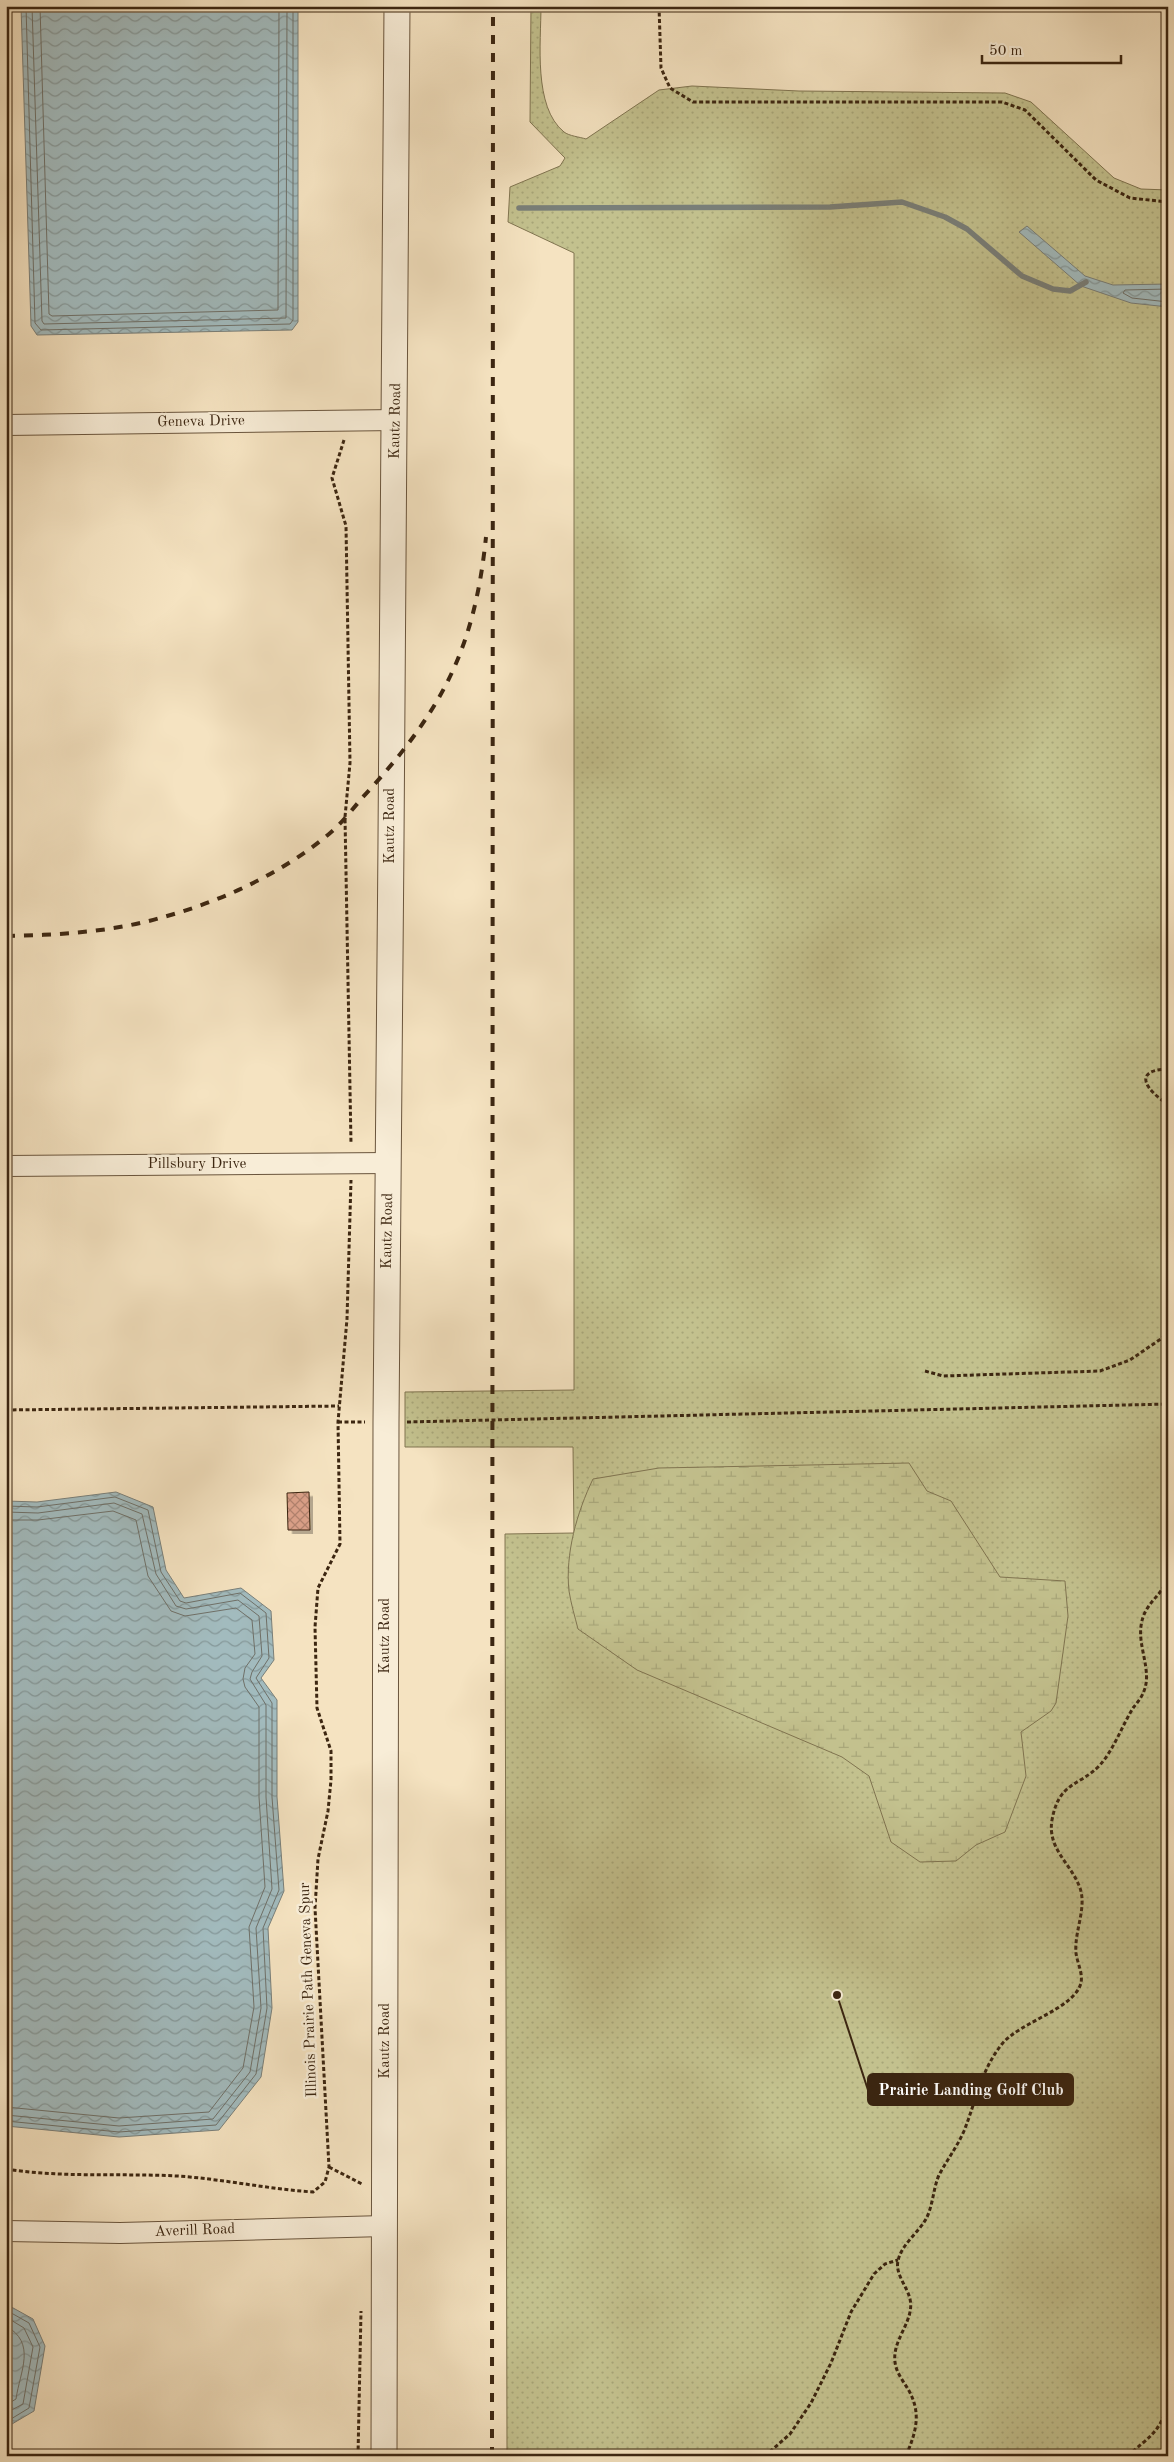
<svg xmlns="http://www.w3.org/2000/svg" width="1174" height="2462" font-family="'Old Standard TT',serif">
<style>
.grass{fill:url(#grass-dots);stroke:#807450}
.wetland{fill:url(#wetland-marsh);stroke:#807450}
.water{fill:url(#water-waves);stroke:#797f79}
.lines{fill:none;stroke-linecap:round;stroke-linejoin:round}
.shore{stroke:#6f7068;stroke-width:1}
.stream{stroke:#797f79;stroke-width:5.5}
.building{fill:url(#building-cross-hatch);stroke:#3c2611;filter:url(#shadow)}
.minor-casing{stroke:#6a553d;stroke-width:22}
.tertiary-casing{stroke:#6a553d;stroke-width:27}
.path{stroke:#3c2611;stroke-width:3;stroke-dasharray:4 2.5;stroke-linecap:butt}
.minor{stroke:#f8edd7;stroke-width:20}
.tertiary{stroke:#f8edd7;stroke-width:25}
.rail{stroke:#3c2611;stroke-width:4;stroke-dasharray:9 9;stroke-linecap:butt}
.labels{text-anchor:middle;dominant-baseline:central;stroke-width:5;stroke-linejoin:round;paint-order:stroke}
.street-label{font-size:15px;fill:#3c2611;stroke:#f8edd7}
.leader{fill:none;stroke:#3c2611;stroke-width:2}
.callout-dot{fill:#3c2611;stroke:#f8edd7;stroke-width:2}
.callout{fill:#3c2611;stroke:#3c2611;stroke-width:2}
.callout-label{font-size:16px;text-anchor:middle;font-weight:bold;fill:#fff}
</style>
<defs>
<pattern id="grass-dots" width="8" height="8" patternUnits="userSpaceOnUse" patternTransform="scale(1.25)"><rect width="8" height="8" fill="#c3c18e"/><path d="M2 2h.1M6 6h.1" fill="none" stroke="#a8a679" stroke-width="1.8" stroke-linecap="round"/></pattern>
<pattern id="wetland-marsh" width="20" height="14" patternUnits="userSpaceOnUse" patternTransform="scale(1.25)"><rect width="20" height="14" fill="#c3c18e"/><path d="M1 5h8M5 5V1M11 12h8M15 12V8" fill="none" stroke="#a8a679"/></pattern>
<pattern id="water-waves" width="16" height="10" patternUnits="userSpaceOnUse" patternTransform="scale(1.25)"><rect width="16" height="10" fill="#a2bbbe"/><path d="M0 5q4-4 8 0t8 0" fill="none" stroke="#859899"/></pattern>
<pattern id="building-cross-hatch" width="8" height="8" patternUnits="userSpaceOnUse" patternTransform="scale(1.25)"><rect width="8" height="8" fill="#d89e86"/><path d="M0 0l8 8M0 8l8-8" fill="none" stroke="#b0816c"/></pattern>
<filter id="shadow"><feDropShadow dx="4.5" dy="4.5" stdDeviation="0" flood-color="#0004"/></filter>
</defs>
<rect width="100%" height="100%" fill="#f5e3c1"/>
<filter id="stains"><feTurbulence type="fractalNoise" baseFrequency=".004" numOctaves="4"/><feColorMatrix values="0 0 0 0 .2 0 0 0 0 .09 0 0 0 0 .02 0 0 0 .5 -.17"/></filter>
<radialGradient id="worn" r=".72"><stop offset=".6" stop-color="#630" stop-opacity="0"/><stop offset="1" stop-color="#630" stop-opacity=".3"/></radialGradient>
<!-- grass -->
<path class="grass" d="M531 6H541C541 42 533 107 564 132 569 136 580 137 586 139L659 90 692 86 799 91 1005 93 1031 102 1114 178 1141 189 1168 190V2456H507L505 1534 574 1533 573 1447H405V1392L574 1390V253L508 222 510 187 560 166 565 158 530 122Z"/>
<!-- wetland -->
<path class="wetland" d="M909 1463 927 1491 951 1501 1000 1577 1065 1581 1068 1616 1056 1703 1051 1711 1021 1732 1026 1776 1005 1832 976 1845 956 1861 920 1862 891 1842 869 1776 842 1757 637 1670 578 1629C575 1617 571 1604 569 1591 565 1554 577 1512 593 1479L659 1468Z"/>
<!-- water -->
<g class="water">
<polygon points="21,6 298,6 298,322 292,330 37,335 31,326"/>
<polygon points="1027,226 1085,276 1113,285 1168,284 1168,307 1131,303 1081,286 1019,232"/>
<polygon points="116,1492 153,1507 166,1570 184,1598 241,1588 271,1611 274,1660 261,1678 277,1700 277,1797 284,1891 268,1928 272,2008 261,2077 219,2130 119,2137 6,2126 6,1501 37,1502"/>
<polygon points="6,2304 33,2319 45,2346 34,2411 12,2424 6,2424"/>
</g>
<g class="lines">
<!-- shore -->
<g class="shore">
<polyline points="26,6 35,323 41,330 290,324 293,320 293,6"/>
<polyline points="32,6 42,321 44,324 286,318 287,6"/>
<polyline points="40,6 49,314 52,316 278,310 279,6"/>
<polyline points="1168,289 1125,290 1123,293 1132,298 1168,302"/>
<polyline points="6,1506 37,1507 115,1497 148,1510 161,1572 180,1601 186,1603 240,1593 266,1613 269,1658 256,1678 272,1703 272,1797 279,1890 263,1928 267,2008 256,2074 216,2125 119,2132 6,2121"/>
<polyline points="6,1512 38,1513 114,1503 142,1514 156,1574 176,1606 186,1609 238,1600 259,1616 262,1656 252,1672 250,1679 266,1705 266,1797 272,1889 256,1928 261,2008 250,2072 213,2119 119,2126 6,2115"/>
<polyline points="6,1520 38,1520 113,1511 136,1520 148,1576 171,1611 185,1616 236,1608 252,1620 255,1654 245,1668 243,1679 245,1687 259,1707 259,1797 265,1887 249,1927 254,2007 243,2068 209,2112 119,2118 6,2107"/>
<polyline points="6,2310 29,2323 40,2347 29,2408 11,2419 6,2419"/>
<polyline points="6,2317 24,2328 33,2347 23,2404 6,2413"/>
<path d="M6 2326C37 2343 20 2371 16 2399L6 2405"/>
</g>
<!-- stream -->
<polyline class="stream" points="519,208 830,207 902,202 945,217 967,229 1022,276 1053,289 1070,291 1086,282"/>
</g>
<!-- building -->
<polygon class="building" points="309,1492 310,1530 288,1530 287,1493"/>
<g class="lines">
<defs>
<g id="minor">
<polyline points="6,425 396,420"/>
<polyline points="6,1166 389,1163"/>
<polyline points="6,2231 120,2233 384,2226"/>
</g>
<path id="tertiary" d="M384 2456C384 2111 384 1766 386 1422 389 950 396 478 397 6"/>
</defs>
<!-- minor casing -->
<use href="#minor" class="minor-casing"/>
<!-- tertiary casing -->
<use href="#tertiary" class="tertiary-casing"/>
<!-- path -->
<g class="path">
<polyline points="659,6 661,68 670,88 693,102 1002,102 1025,110 1096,180 1130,198 1168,202"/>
<polyline points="344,440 332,478 346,526 350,763 345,817 351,1144"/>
<path d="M1168 1069C1130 1070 1148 1092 1168 1104"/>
<polyline points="925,1371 943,1376 1100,1371 1130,1360 1168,1334"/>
<polyline points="6,1410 339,1406"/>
<polyline points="338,1422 365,1422"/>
<polyline points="407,1422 1168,1404"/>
<polyline points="1168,1538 1168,1548"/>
<polyline points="329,2167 362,2184"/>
<path d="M6 2169C63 2178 120 2173 177 2176 223 2179 267 2189 313 2192L325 2182 329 2167 315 1908 318 1859 328 1811 331 1780V1751L317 1708 315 1627 318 1588 340 1544 338 1422 347 1319 351 1180"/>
<polyline points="358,2456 361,2311"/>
<polyline points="765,2456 790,2434 811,2403 831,2363 851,2312 874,2274 885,2264 898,2260"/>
<path d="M906 2456C916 2432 922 2413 908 2389 903 2381 896 2372 895 2362 892 2339 915 2321 910 2299 907 2286 895 2274 898 2261 901 2245 918 2233 926 2219 933 2206 933 2189 939 2175 947 2160 957 2147 964 2131 976 2101 981 2070 1002 2044 1020 2022 1074 2009 1081 1983 1083 1973 1077 1962 1076 1953 1074 1932 1087 1908 1080 1888 1071 1863 1047 1849 1052 1820 1059 1781 1079 1787 1100 1765 1114 1749 1122 1726 1133 1708 1137 1703 1142 1697 1144 1691 1152 1671 1138 1647 1141 1626 1144 1603 1160 1598 1168 1579"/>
<path d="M1128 2456C1149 2436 1157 2436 1168 2406"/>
</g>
<!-- minor -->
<use href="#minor" class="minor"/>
<!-- tertiary -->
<use href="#tertiary" class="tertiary"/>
<!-- rail -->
<g class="rail">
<path d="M6 936C58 935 111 932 160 918 220 902 281 874 329 834 341 824 352 810 362 798 402 755 440 707 461 651 475 614 482 576 486 537"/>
<polyline points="492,2456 493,6"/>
</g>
</g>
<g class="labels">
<!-- street labels -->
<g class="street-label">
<text transform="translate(396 421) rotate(-89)">Kautz Road</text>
<text transform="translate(201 422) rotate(-1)">Geneva Drive</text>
<text transform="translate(390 826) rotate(-90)">Kautz Road</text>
<text x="197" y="1164">Pillsbury Drive</text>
<text transform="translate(388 1231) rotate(-89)">Kautz Road</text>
<text transform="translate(385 1636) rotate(-90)">Kautz Road</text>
<text transform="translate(309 1990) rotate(-92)">Illinois Prairie Path Geneva Spur</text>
<text transform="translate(385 2041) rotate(-90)">Kautz Road</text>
<text transform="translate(195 2231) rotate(-2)">Averill Road</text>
</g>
</g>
<!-- callouts -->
<path class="leader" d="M837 1995L868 2090"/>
<circle class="callout-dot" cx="837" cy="1995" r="5"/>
<rect class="callout" x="868" y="2074" width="205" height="31" rx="5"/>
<g class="callout-label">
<text x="971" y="2095">Prairie Landing Golf Club</text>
</g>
<!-- margin -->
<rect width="1174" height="2462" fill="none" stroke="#f5e3c1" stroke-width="25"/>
<rect x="8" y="8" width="1159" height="2447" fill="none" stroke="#3c2611" stroke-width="2.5"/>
<rect x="12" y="12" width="1149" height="2437" fill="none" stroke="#3c2611"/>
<!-- scale -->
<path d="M982 55v8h139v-8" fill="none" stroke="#3c2611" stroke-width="2.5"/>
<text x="989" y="55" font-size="15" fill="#3c2611" stroke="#f8edd7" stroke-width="4" paint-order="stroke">50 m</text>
<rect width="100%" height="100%" filter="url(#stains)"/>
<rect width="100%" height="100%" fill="url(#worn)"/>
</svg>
